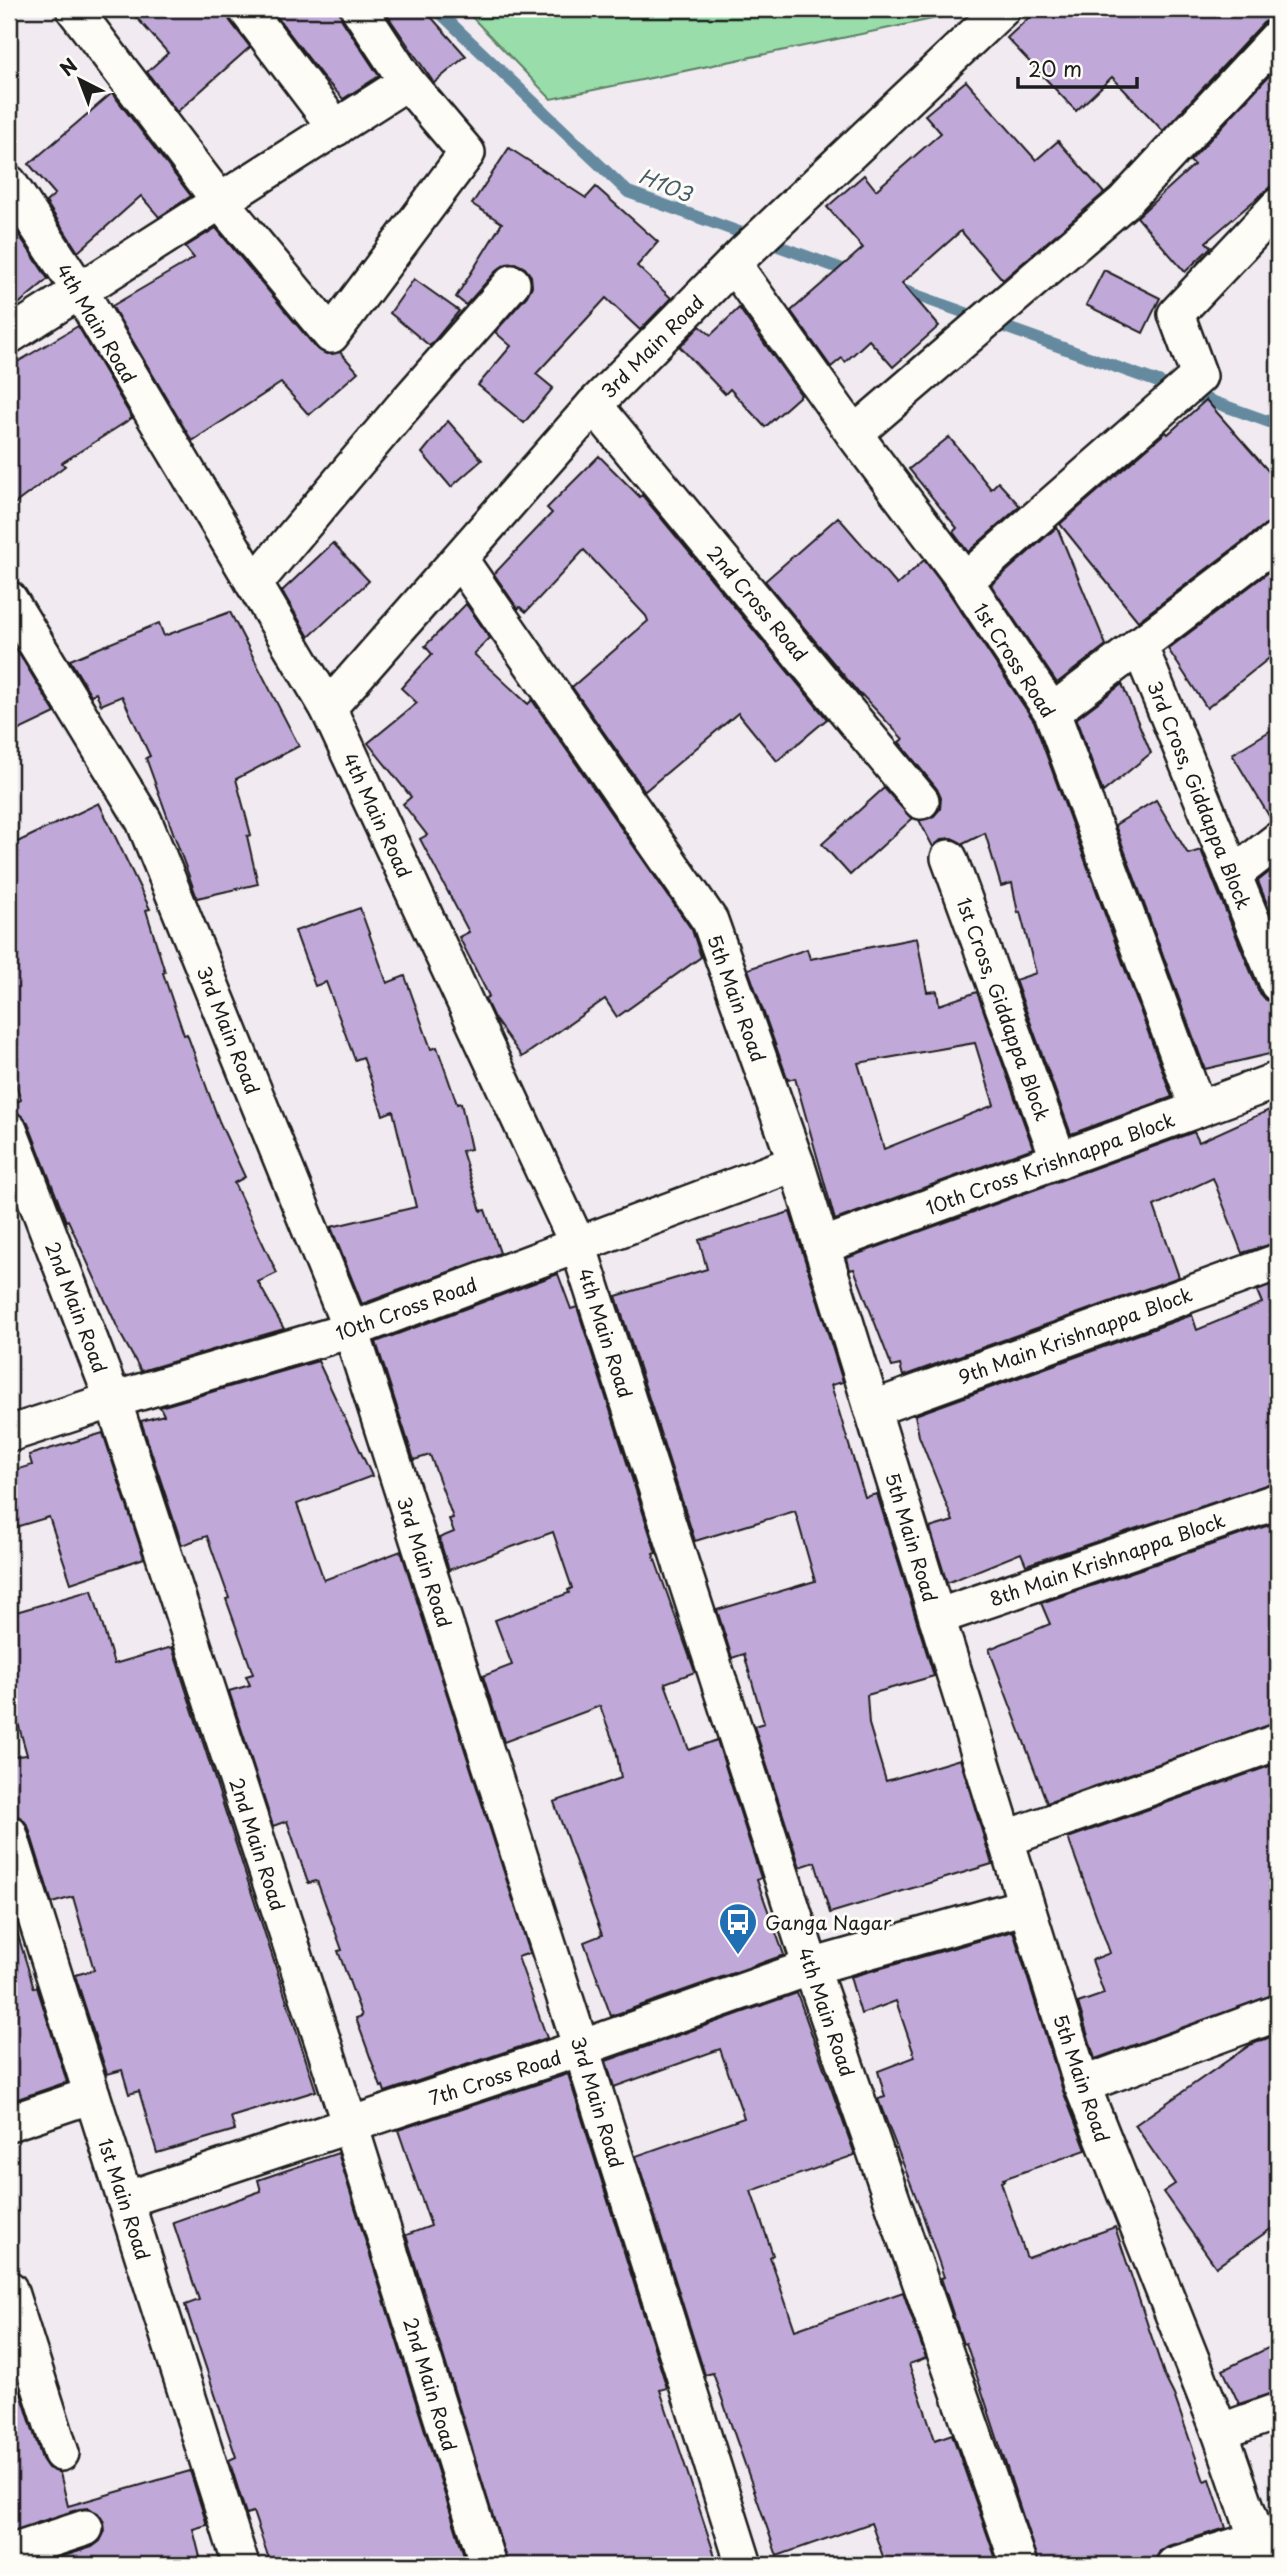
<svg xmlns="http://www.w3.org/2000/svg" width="1287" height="2574" font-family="'Playpen Sans',sans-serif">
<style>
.green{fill:#99deaa;stroke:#5a7d63;stroke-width:2}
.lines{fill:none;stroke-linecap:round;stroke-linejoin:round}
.stream{stroke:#658a9f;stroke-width:12}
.building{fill:#c0a9d8;stroke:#1c1c1c;stroke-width:2;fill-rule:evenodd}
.minor-casing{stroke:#1c1c1c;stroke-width:40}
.minor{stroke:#fdfcf7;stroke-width:35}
.labels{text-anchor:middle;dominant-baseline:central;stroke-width:6;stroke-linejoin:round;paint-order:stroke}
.street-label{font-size:19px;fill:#1c1c1c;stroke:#fdfcf7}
.poi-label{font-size:19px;fill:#1c1c1c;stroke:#fdfcf7;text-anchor:start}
.water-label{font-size:21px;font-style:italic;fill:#465c68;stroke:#fdfcf7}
</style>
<rect width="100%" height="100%" fill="#f1ebf1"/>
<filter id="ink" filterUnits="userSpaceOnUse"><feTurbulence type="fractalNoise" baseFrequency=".0143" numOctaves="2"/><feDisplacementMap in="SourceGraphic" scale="14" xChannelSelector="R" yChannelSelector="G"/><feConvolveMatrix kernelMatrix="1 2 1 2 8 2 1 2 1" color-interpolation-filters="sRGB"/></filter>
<g filter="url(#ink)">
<!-- green -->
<polygon class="green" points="464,9 980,9 551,99"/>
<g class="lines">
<!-- stream -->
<g class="stream">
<polyline points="436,9 628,192 856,274"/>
<polyline points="896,288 1278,425"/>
</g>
</g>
<!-- building -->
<g class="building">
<polygon points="129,9 226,9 230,21 250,47 177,112 147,72 168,53"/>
<polygon points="271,9 339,9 342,20 379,76 343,99 323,77"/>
<polygon points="383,9 424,9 466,56 434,83"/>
<polygon points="1038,9 1278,9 1278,17 1271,18 1263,23 1163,131 1112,77 1076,111 1007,38"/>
<polygon points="1278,66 1278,180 1206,242 1211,247 1185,272 1137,217 1194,165 1190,161"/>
<polygon points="966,81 1036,160 1058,141 1104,193 1003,280 961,231 902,283 939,326 893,367 869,340 845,362 842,358 831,367 791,311 863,248 827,207 864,175 876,190 941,133 925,115"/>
<polygon points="112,93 191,196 159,217 141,196 78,252 46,202 55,194 29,164"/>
<polygon points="509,148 586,198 596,187 658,242 637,266 671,298 640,330 606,298 536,374 553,388 524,423 478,385 511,346 495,332 527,296 532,286 531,276 525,268 515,263 506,264 497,270 466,305 456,297 502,223 472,204"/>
<polygon points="216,228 316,348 326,354 340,352 358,372 309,415 281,383 192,441 112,306 194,258 185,247"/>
<polygon points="15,229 48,279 9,312 9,235"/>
<polygon points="1104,270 1160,298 1143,333 1086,305"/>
<polygon points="414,279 459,311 430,346 390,313"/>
<polygon points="739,308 801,395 765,427 730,389 725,394 680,347 700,326 711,335"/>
<polygon points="78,326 132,418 62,463 65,466 9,508 9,367"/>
<polygon points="1206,400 1278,482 1278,520 1266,524 1138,621 1060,524 1166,432 1168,434"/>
<polygon points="448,421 482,460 451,487 422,453"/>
<polygon points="949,437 991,489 998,482 1020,506 968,552 953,532 957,528 909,469"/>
<polygon points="599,456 640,497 642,495 827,719 777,761 738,713 645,791 572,687 648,621 646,616 584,550 526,612 520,607 518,609 494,574 552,513 547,508"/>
<polygon points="838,517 897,585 924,560 949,593 1034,721 1172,1097 1071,1134 1015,980 1036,973 1020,912 1018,913 1012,883 1001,886 985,833 963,844 952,838 942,839 933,847 919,820 933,817 940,809 941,798 937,789 899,742 903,739 862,695 861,696 765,581"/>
<polygon points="1057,527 1106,645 1057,683 991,585"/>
<polygon points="333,543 369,581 309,637 282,591"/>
<polygon points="1278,565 1278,651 1207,708 1168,649"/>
<polygon points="466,604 490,638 474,654 528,704 532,700 692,930 701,957 617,1017 605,999 522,1057 494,1018 485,999 489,996 459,937 469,932 420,839 427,835 403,804 411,797 368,743 417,703 401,688 432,654 425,646"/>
<polygon points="230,612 299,746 236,779 251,835 247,836 258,884 197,898 146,758 150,756 122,696 101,705 96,693 91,695 70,660 159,623 164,636"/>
<polygon points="9,637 55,713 9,735"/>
<polygon points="1122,684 1151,753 1103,792 1076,719"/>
<polygon points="1278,726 1278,820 1272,821 1232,754"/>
<polygon points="884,788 912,819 850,875 822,844"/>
<polygon points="1156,800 1188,854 1201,850 1259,992 1266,1000 1278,1004 1278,1052 1205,1069 1115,825"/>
<polygon points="99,803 150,909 146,910 165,972 163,973 184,1035 187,1034 219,1121 245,1177 234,1183 277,1273 258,1282 284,1329 141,1371 121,1335 68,1220 66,1221 28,1123 18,1113 14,1103 21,1100 9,1064 9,846"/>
<polygon points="1278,865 1278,932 1258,881"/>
<polygon points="360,908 387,983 405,976 431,1049 437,1047 457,1104 461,1103 471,1149 462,1151 481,1211 485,1210 500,1253 362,1304 331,1227 416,1207 393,1111 383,1115 363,1057 355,1060 326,982 315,986 295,931"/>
<path d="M917 938 927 992 937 991 939 1005 977 992 1033 1148 835 1220 795 1078 788 1080 748 969 807 949 810 959ZM975 1043 994 1105 884 1149 858 1063Z"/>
<polygon points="1278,1106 1278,1242 1242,1253 1213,1178 1154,1206 1179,1277 903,1376 900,1365 892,1367 854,1269 850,1270 847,1258 1194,1132 1199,1142"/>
<polygon points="790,1212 843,1382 831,1385 849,1445 865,1497 877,1494 934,1676 867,1695 869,1724 886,1781 960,1759 992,1864 830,1913 815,1862 800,1867 754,1726 764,1723 744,1654 732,1658 717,1610 815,1581 795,1511 695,1541 616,1296 707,1269 699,1240"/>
<polygon points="558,1274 571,1309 577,1307 656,1553 653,1554 695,1672 665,1683 689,1750 717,1740 761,1878 757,1880 784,1955 611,2016 584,1942 602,1935 554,1802 621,1778 616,1749 600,1706 504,1742 483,1676 512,1665 495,1620 569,1593 568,1590 572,1588 553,1532 449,1570 439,1538 454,1532 449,1519 453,1518 430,1455 414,1460 376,1342"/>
<polygon points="1278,1283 1278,1481 1026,1565 1021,1553 947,1583 930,1528 953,1521 919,1436 915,1415 1192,1315 1197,1330 1262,1303 1257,1291"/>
<polygon points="318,1361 372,1476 297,1504 324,1580 401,1551 530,1953 518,1957 547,2038 385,2092 383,2086 381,2087 356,2018 362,2016 338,1951 342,1950 317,1881 308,1883 287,1821 273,1826 229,1691 250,1685 246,1676 253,1674 226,1599 229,1598 207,1536 182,1545 141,1421 164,1415 160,1407"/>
<polygon points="103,1433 144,1558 71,1583 49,1517 9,1529 9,1472 32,1465 29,1455"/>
<polygon points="1278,1522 1278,1722 1047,1803 989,1649 1050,1624 1041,1603"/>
<polygon points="92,1590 114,1664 172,1647 316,2091 231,2117 235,2130 157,2153 139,2091 129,2094 122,2070 107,2074 75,1975 94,1970 73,1897 52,1903 28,1826 22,1818 9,1813 9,1757 27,1755 9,1691 9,1614"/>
<polygon points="1278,1763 1278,1993 1095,2059 1078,2003 1104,1994 1092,1960 1110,1953 1068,1838"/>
<polygon points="1013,1931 1063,2091 1086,2150 1003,2179 1004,2181 1001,2182 1026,2256 1028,2258 1115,2227 1165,2377 1174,2395 1204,2481 1210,2479 1226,2528 1168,2546 1160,2551 1155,2560 1138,2565 1039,2565 966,2343 963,2344 941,2278 944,2277 921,2210 878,2099 885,2097 878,2071 915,2057 896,2001 861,2014 850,1977"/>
<polygon points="17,1932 34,1988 37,1987 67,2082 9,2102 9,1933"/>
<polygon points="797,1993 855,2155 751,2191 773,2255 770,2257 795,2330 903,2292 926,2358 909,2364 935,2440 952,2434 998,2565 886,2565 871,2523 777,2556 713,2373 705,2375 636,2156 744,2118 720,2049 614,2087 606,2061"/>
<polygon points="1278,2034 1278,2224 1216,2267 1163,2192 1175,2184 1135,2125 1250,2045"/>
<polygon points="568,2074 667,2388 660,2390 718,2565 508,2565 406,2235 431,2226 398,2130"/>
<polygon points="338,2153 467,2565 271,2565 253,2512 246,2514 229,2460 236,2457 185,2305 199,2300 173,2222 261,2191 258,2180"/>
<polygon points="1278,2343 1278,2391 1239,2404 1223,2370"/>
<polygon points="20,2390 42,2459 48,2468 60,2473 68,2506 190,2471 207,2525 193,2529 202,2565 36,2565 92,2547 100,2541 105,2531 104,2522 98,2513 88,2508 79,2509 9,2532 9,2393"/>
</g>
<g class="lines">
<defs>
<g id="minor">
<polyline points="74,9 219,200 331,335 467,153 407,82"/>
<polyline points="246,9 336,128"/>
<polyline points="9,183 80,291 328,708 578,1245 811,1967 1019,2565"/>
<polyline points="733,264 854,434 965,581 1052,712 1198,1109"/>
<polyline points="9,336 407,82 359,9"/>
<polyline points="594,405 921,801"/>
<polyline points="854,434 1124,202 1278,37"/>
<polyline points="460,560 710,921 796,1163 1082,2085 1220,2432 1266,2565"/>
<polyline points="965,581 1199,376 1176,314 1278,206"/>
<polyline points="254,584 402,408 512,283"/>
<polyline points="9,599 144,821 351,1330 581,2048 744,2565"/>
<polyline points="1139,645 1278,984"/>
<polyline points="328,708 594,405 744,253 1002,9"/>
<polyline points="1052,712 1278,540"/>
<polyline points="949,858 1059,1160"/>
<polyline points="1233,875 1278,840"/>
<polyline points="9,1130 113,1400 350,2125 488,2565"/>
<polyline points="822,1246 1278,1080"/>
<polyline points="872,1409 1278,1262"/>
<polyline points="9,1434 113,1400 351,1330 796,1163"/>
<polyline points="937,1617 1278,1501"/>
<polyline points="9,1833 241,2565"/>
<polyline points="1005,1839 1278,1742"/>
<polyline points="1082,2085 1278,2013"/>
<polyline points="9,2123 92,2095"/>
<polyline points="125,2200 581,2048 811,1967 1026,1906"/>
<polyline points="9,2289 61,2453"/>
<polyline points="1220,2432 1278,2411"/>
<polyline points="9,2553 85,2528"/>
<polyline points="1174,2565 1278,2533"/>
</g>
</defs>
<!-- minor casing -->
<use href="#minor" class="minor-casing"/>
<!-- minor -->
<use href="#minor" class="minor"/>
</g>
</g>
<!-- icons -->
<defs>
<symbol id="bus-pin" viewBox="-11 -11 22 30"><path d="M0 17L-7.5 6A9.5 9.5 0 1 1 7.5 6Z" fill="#1f6fb2" stroke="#fdfcf7"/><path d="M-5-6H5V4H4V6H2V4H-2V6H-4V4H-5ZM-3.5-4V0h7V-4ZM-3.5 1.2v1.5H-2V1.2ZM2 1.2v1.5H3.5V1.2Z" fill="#fff"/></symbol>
</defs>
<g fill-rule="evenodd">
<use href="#bus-pin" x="716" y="1900" width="44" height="60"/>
</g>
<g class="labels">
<!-- street labels -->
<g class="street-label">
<text transform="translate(97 323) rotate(59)">4th Main Road</text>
<text transform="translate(652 346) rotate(-45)">3rd Main Road</text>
<text transform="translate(758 603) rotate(50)">2nd Cross Road</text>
<text transform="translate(1015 660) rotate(57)">1st Cross Road</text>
<text transform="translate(1200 795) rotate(68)">3rd Cross, Giddappa Block</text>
<text transform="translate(378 815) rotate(65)">4th Main Road</text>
<text transform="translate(737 998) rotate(70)">5th Main Road</text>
<text transform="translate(1004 1009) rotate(70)">1st Cross, Giddappa Block</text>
<text transform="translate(229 1030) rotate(68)">3rd Main Road</text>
<text transform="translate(1050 1163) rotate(-20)">10th Cross Krishnappa Block</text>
<text transform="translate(77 1307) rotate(69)">2nd Main Road</text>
<text transform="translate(406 1308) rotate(-20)">10th Cross Road</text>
<text transform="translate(606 1333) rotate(72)">4th Main Road</text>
<text transform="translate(1075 1335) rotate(-20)">9th Main Krishnappa Block</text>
<text transform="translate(912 1537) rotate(73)">5th Main Road</text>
<text transform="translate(1107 1559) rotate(-19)">8th Main Krishnappa Block</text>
<text transform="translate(425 1562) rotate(72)">3rd Main Road</text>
<text transform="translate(258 1844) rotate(72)">2nd Main Road</text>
<text transform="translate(827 2012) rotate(71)">4th Main Road</text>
<text transform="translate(495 2077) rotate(-18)">7th Cross Road</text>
<text transform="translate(1082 2078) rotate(71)">5th Main Road</text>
<text transform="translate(598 2102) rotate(73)">3rd Main Road</text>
<text transform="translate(125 2199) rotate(72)">1st Main Road</text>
<text transform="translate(431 2384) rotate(73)">2nd Main Road</text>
</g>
<!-- poi labels -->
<g class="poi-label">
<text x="765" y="1922">Ganga Nagar</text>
</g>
<!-- water labels -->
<g class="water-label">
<text transform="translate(666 184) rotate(22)">H103</text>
</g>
</g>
<!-- margin -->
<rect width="1287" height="2574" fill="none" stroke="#fdfcf7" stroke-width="35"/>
<rect x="18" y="18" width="1252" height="2539" fill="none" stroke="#1c1c1c" stroke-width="2.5" filter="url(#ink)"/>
<!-- north arrow -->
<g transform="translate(80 80) rotate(318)" stroke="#fdfcf7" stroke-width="5" paint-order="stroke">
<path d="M0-5L12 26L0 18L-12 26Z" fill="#1c1c1c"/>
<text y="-10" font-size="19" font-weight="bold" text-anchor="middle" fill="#1c1c1c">N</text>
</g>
<!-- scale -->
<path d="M1018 77v10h119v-10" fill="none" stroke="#1c1c1c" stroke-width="3.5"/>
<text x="1028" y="77" font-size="21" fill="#1c1c1c" stroke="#fdfcf7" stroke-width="5" paint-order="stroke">20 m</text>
</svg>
